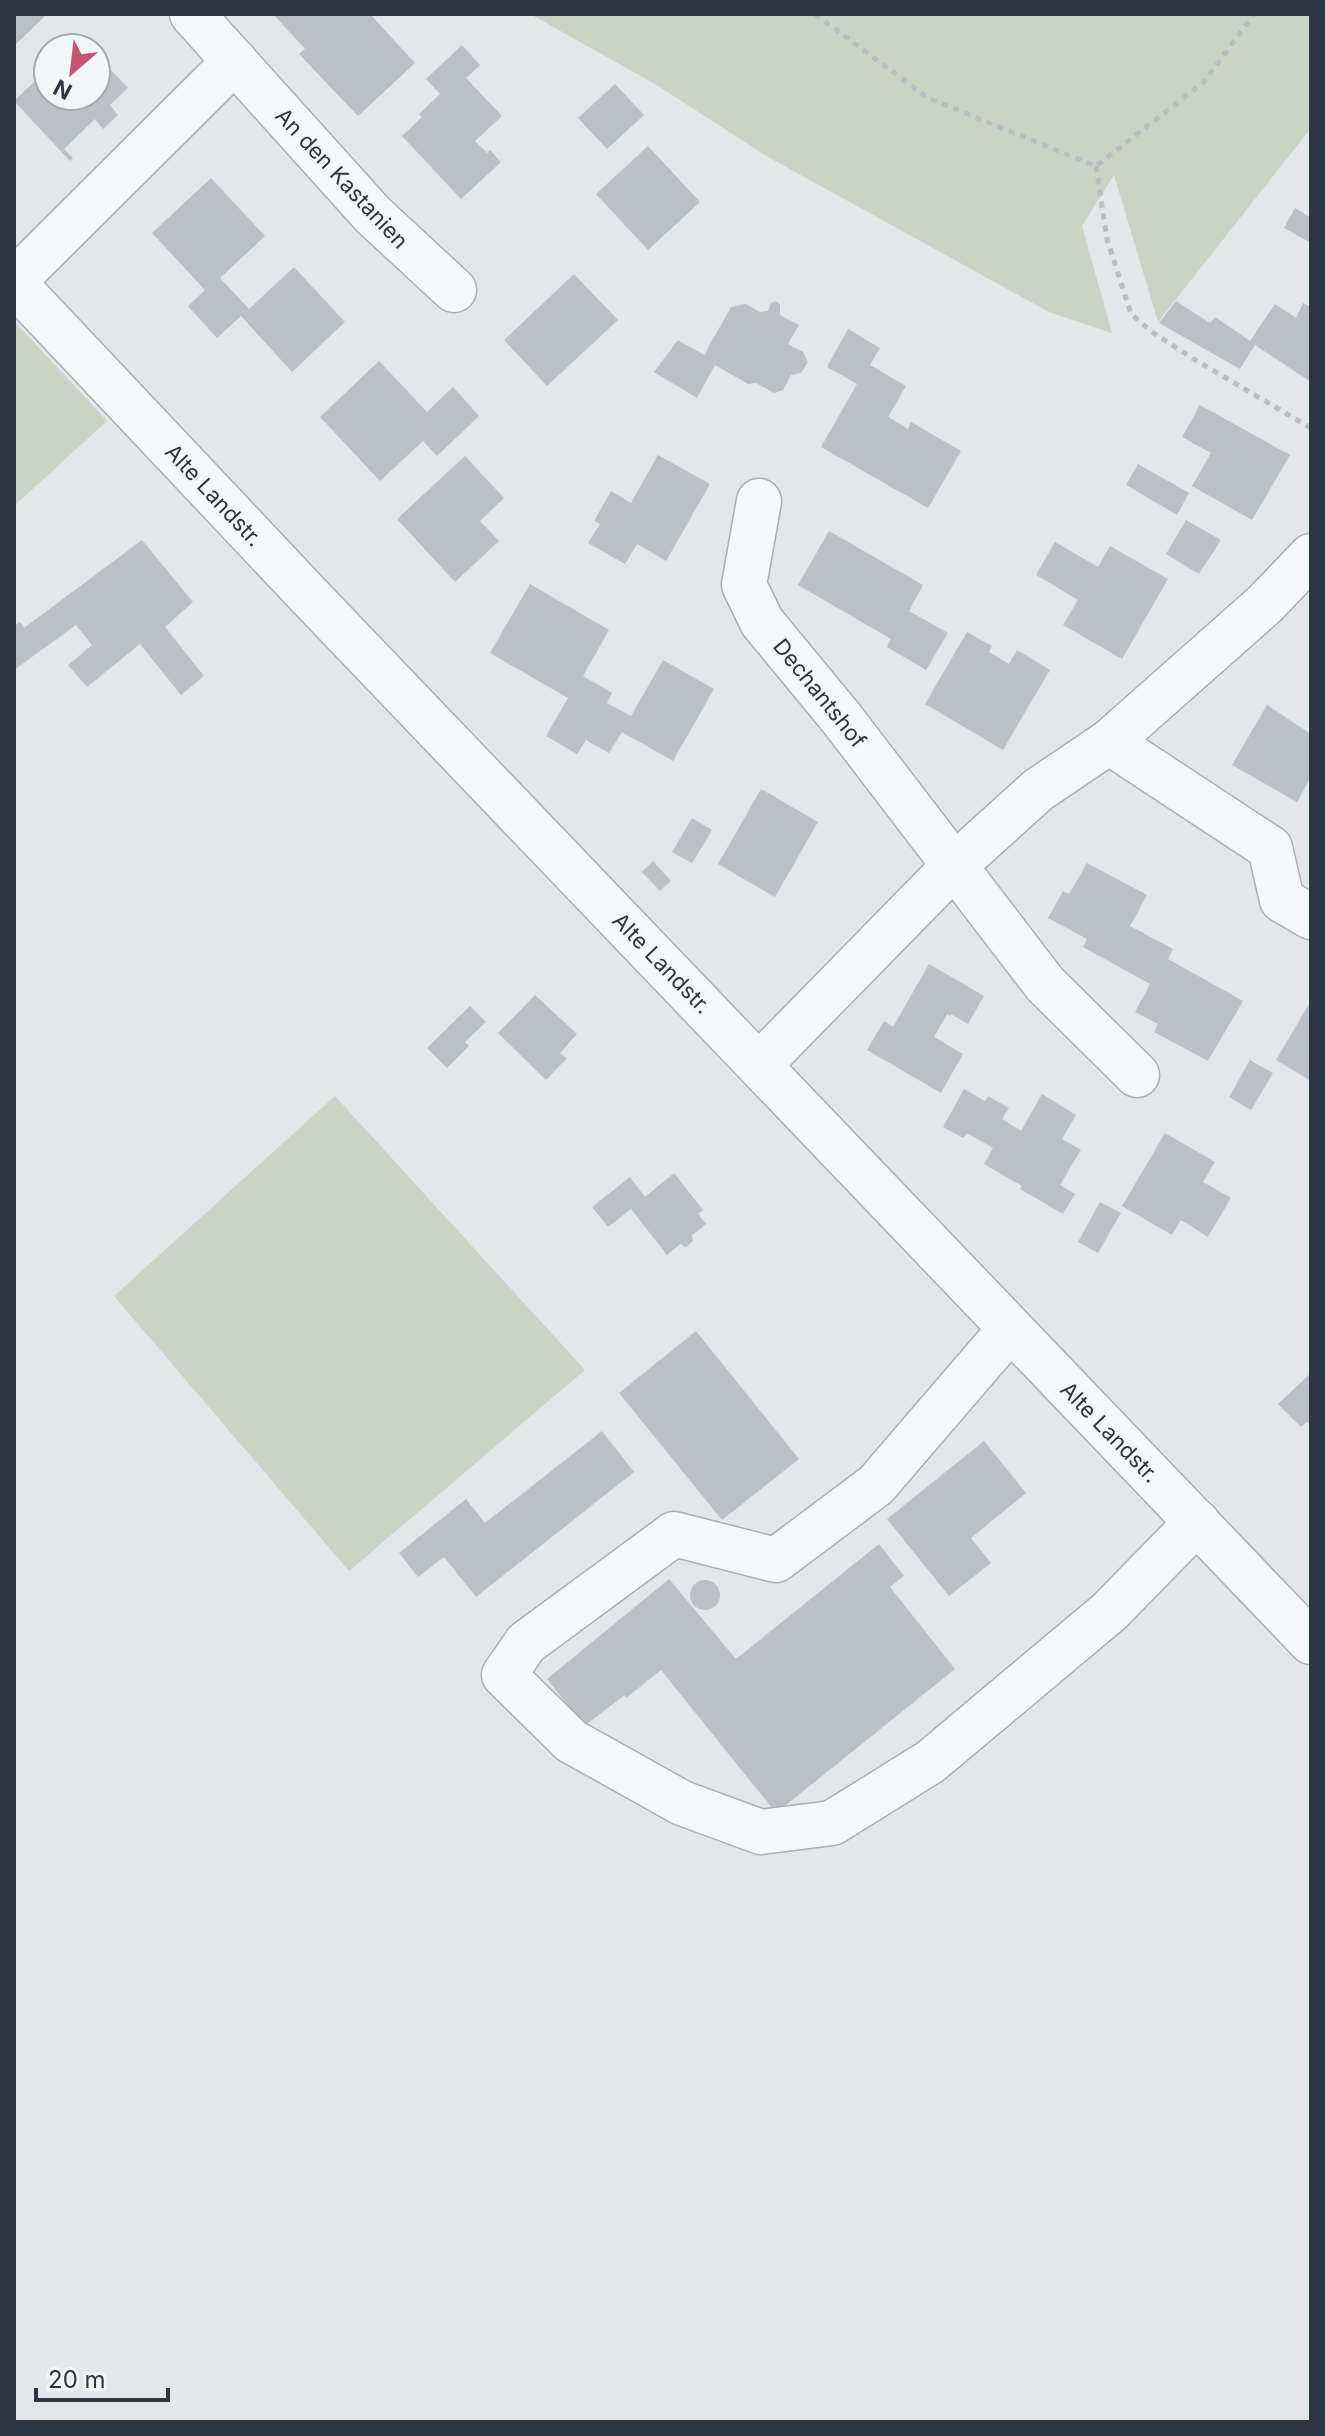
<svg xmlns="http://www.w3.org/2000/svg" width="1325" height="2436" font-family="Inter,sans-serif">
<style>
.green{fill:#cad3c5}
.building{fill:#bbc0c6}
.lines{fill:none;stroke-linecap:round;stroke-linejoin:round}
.minor-casing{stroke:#a8aeb4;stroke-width:47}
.path{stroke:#b9bdc1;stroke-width:5;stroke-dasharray:6 6;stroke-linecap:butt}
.minor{stroke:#f5f7f8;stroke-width:44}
.labels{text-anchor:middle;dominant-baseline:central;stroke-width:6;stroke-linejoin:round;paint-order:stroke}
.street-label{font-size:22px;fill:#2c3640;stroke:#f3f5f7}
</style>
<rect width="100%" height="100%" fill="#e3e7ea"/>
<!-- green -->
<g class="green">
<polygon points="530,14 1311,14 1311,128 1158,322 1114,175 1082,226 1112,333 1049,312 768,157 655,84"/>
<polygon points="14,321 107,421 14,506"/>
<polygon points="335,1096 585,1370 349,1571 114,1296"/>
</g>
<!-- building -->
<g class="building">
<polygon points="14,14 47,14 14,46"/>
<polygon points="273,14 370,14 415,63 358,116 299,54 305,49"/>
<polygon points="462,45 480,65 466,78 502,116 475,141 487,153 490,150 501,162 461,199 402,136 422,117 419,114 440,94 426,79"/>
<polygon points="106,65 128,88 110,105 118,115 103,129 95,119 64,149 73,158 70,161 14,101 48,69 48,96 96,96 96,75"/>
<polygon points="615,84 644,115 607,149 578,118"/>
<polygon points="648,146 700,202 648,250 596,194"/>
<polygon points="211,178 265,236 220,278 235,294 249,309 294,267 345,322 292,372 241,316 217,338 188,306 205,290 152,233"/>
<polygon points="1295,208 1311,218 1311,243 1284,228"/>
<polygon points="574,274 618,320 547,386 504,340"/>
<polygon points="776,301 780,304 780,315 799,325 788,344 803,352 808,362 801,373 791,375 783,390 774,393 756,383 748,384 715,365 697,398 654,372 678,340 704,355 731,307 746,304 760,312 768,311 771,303"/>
<polygon points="1176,301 1210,323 1215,317 1250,341 1275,304 1296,318 1303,303 1311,307 1311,382 1255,345 1240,369 1159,323"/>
<polygon points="848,329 880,348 870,365 906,386 888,417 908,429 911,422 961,451 928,508 821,447 857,384 827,367"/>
<polygon points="379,361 427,412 453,387 479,416 437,456 423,441 380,481 320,417"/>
<polygon points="1200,405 1290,455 1252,520 1192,486 1211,453 1182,437"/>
<polygon points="658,455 710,484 666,561 637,544 625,564 588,543 600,524 594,521 611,491 631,503"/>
<polygon points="465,456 504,498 480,521 499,541 455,582 397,519"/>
<polygon points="1138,464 1189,493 1177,515 1126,485"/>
<polygon points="1186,520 1221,540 1199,574 1166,554"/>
<polygon points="829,531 923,585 909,611 948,633 926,670 887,647 891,639 798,585"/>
<polygon points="142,540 193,602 165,627 204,676 181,695 140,644 87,687 68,665 92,645 76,625 14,670 14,626 20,622 24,628"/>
<polygon points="1055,542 1098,567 1110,546 1168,579 1122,659 1063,625 1078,600 1036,575"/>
<polygon points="530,584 609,630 583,676 612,693 607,703 631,716 663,660 714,689 673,761 622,732 609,753 586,740 577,754 546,736 568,698 490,653"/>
<polygon points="967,632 992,646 989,652 1009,664 1017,650 1050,670 1003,750 925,704"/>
<polygon points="1267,705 1311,734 1311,777 1297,802 1232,765"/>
<polygon points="761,789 818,822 775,897 718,864"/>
<polygon points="692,818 712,830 692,863 672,852"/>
<polygon points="653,861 671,881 660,891 642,872"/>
<polygon points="1087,863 1147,895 1130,926 1173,949 1168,959 1243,1001 1208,1061 1154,1032 1158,1024 1135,1012 1150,984 1083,947 1087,939 1048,918 1063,891 1069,894"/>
<polygon points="929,964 984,996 968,1024 951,1014 950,1016 947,1014 934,1037 963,1054 941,1093 867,1050 884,1021 893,1027"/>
<polygon points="535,995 577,1034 560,1053 567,1058 546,1080 498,1033"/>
<polygon points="1311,1001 1311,1081 1276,1060"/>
<polygon points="470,1006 486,1022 465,1042 469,1046 447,1068 427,1048"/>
<polygon points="1250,1060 1273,1073 1251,1110 1229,1097"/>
<polygon points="964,1089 985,1101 988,1096 1009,1108 1002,1119 1021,1131 1042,1094 1076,1115 1062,1139 1081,1150 1060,1185 1075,1194 1063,1214 1020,1189 1022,1186 984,1164 993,1148 967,1133 963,1138 943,1127"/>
<polygon points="1165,1133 1215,1162 1203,1182 1231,1198 1208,1237 1181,1220 1172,1235 1122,1206"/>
<polygon points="674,1173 703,1210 698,1214 706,1224 692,1235 693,1241 686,1247 680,1244 667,1255 631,1209 608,1227 592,1207 630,1177 645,1197"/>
<polygon points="1100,1202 1121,1213 1098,1253 1078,1242"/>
<polygon points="696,1331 799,1459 722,1520 619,1393"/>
<polygon points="1311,1373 1311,1426 1307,1422 1301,1427 1278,1404"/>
<polygon points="602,1431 634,1472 476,1597 444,1557 418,1577 399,1553 466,1499 485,1523"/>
<polygon points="984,1441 1026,1493 971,1538 991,1563 949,1596 887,1519"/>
<polygon points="879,1544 904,1576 890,1587 955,1669 776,1813 661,1670 626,1698 625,1695 584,1726 547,1679 669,1579 736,1659"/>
<circle cx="705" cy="1595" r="15"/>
</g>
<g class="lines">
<defs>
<g id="minor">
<polyline points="192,14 373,215 454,290"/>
<polyline points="14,281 235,61"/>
<polyline points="14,283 313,600 1311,1642"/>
<polyline points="759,501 744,585 762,622 842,719 1045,984 1137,1075"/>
<polyline points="1109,742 1270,848 1282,900 1311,917"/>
<polyline points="760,1064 954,866 1038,790 1109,742 1265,604 1311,556"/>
<polyline points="1010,1329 876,1485 776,1560 674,1534 526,1643 504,1675 571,1741 682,1803 761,1832 832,1823 930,1762 1109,1612 1197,1522"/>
</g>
</defs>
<!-- minor casing -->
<use href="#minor" class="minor-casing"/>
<!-- path -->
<g class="path">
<polyline points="815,14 928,98 1096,166 1204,82 1254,14"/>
<polyline points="1096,166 1107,239 1131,314 1152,332 1192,358 1311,428"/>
</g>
<!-- minor -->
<use href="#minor" class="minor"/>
</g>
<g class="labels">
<!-- street labels -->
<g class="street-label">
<text transform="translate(342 178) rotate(47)">An den Kastanien</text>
<text transform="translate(214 495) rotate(47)">Alte Landstr.</text>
<text transform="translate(820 693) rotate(51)">Dechantshof</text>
<text transform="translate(662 963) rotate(46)">Alte Landstr.</text>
<text transform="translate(1110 1432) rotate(46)">Alte Landstr.</text>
</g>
</g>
<!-- border -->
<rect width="1325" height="2436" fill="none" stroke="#2c3640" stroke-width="32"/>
<!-- north arrow -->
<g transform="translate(72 72) rotate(208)"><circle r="38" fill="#f3f5f7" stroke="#a3a9ae" stroke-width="2"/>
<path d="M0-6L14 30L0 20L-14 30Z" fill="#c25572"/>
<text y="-12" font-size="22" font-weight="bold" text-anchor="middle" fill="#2c3640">N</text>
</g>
<!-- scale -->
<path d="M36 2388v12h132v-12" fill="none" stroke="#2c3640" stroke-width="4"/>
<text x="48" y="2388" font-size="24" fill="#2c3640" stroke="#f3f5f7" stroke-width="6" paint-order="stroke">20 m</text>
</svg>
